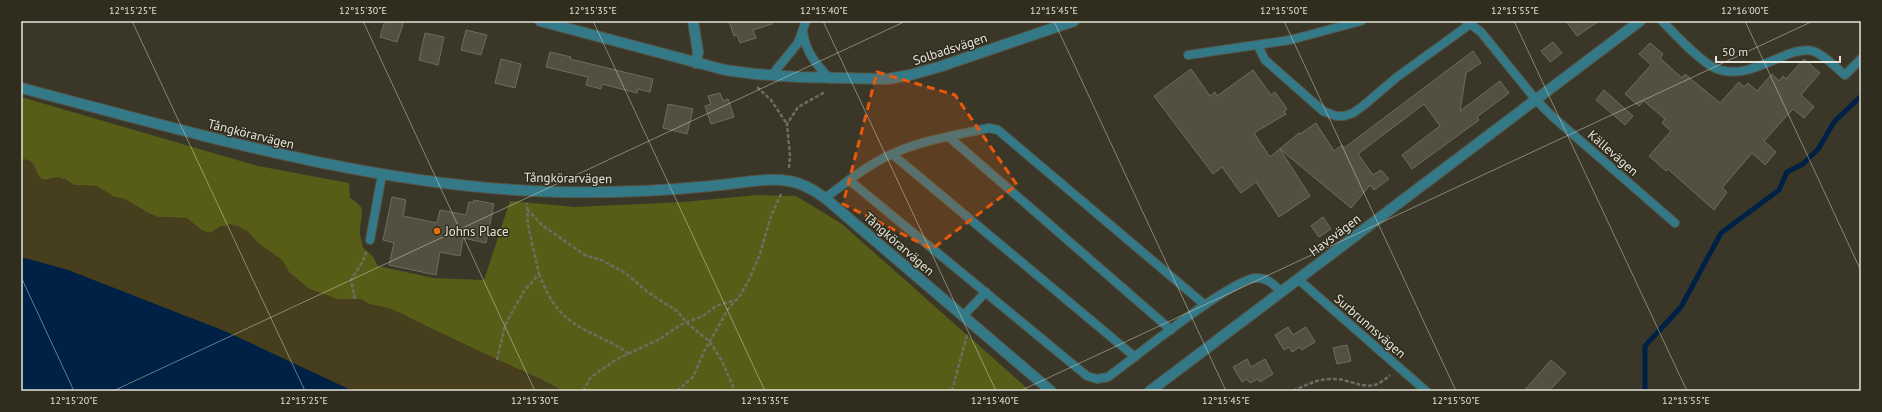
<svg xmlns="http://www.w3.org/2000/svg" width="1882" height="412" font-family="'PT Sans',sans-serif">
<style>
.green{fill:#575d17}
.sand{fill:#473e1e}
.water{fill:#002146}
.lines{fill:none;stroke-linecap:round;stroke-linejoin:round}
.stream{stroke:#002146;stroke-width:5}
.building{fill:#535040;stroke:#706d5c}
.lane-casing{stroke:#555344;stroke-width:10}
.street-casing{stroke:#555344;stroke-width:12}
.path{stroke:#6f6d60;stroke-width:2.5;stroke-dasharray:4 2;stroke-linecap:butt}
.lane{stroke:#347987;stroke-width:8}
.street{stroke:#347987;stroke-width:10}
.marked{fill:#e8590c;fill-opacity:0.2;stroke:#e8590c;stroke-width:3;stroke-dasharray:8 5;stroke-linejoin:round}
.ticks{fill:none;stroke:#e5e4da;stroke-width:1;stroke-opacity:0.45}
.food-dot{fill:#e8710a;stroke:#302d1e;stroke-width:1.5}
.labels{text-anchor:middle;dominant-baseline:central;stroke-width:3;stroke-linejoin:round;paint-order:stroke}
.street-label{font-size:13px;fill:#e5e4da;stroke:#302d1e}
.poi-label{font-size:13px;fill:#e5e4da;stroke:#302d1e;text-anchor:start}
.neatline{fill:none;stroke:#e5e4da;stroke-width:1.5}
.ticks-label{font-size:10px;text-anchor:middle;fill:#e5e4da}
</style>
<rect width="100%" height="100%" fill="#3a3728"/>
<!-- green -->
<path class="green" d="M21 97 258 166 349 183 350 198C368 209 361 211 360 229 359 235 362 242 363 248L372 255 378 266 433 278 484 280 510 201 575 207 683 202 757 195 796 196 842 224 1030 391H563L540 379 428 328 401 313 369 304 361 299H337L309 289 289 272 282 260 259 244 247 231 222 226 210 233 203 231 186 218 158 217 148 213 125 199 114 197 97 186 74 185 65 179 52 178 47 180 41 179 24 159 21 160Z"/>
<!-- sand -->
<path class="sand" d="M24 159C40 162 32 174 44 180L59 177 74 185 97 186 114 197 125 199 148 213 158 217 186 218 203 231 210 233 230 224 238 226 247 231 259 244 282 260 289 272 309 289 337 299H361L369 304 389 308 563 391H353L227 332 68 270 21 257V160Z"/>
<!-- water -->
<polygon class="water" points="21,257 68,270 227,332 353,391 21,391"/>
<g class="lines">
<!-- stream -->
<polyline class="stream" points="1645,391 1645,346 1681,307 1721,233 1779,190 1787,172 1803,164 1819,148 1834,122 1861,96"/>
</g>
<!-- building -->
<g class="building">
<polygon points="385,21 404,21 397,42 380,37"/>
<polygon points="729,21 772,21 772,24 753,30 756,38 740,43 737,35 734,36"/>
<polygon points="1566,21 1599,21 1577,36"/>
<polygon points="466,30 487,35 481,55 461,50"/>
<polygon points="425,33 444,37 438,65 419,60"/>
<polygon points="1553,42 1562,53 1550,62 1541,51"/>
<polygon points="1650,43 1663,54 1660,58 1682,78 1685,74 1720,103 1739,82 1744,87 1748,83 1757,91 1772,74 1779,81 1783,76 1786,79 1804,59 1820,73 1801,95 1814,107 1804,118 1793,109 1764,141 1776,152 1765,165 1752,153 1722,188 1727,192 1714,210 1668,169 1666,171 1649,156 1671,131 1662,123 1665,119 1644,101 1639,106 1625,94 1651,65 1639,54"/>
<polygon points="1473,51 1481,63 1466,73 1460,111 1500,81 1509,93 1477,117 1479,120 1412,169 1402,155 1440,126 1424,104 1358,154 1373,175 1381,170 1389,179 1374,190 1370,185 1351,208 1280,149 1310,196 1279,217 1256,182 1241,193 1222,167 1213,174 1154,96 1191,69 1210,96 1215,92 1217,96 1253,70 1271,95 1275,92 1287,109 1284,112 1286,114 1254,133 1270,157 1299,133 1300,134 1316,123 1334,151 1342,145 1344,148"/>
<polygon points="550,52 571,57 570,59 653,79 650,92 638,89 637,93 602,84 601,89 586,85 588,77 546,67"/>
<polygon points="501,59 521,64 515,88 495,83"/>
<polygon points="1604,90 1633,116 1625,125 1596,100"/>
<polygon points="720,93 723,101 728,99 734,117 711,124 705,106 711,104 708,96"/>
<polygon points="668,104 693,109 687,134 663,128"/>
<polygon points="392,197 406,200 403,216 437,223 440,210 466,215 469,202 473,203 474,200 494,204 486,243 463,238 460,256 440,252 436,275 389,265 394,243 383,240"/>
<polygon points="1323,217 1331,229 1319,237 1311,226"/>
<polygon points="1288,327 1293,335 1306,327 1315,342 1302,350 1300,347 1292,352 1289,347 1284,350 1275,335"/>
<polygon points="1347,345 1351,361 1337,364 1333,348"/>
<polygon points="1247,359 1251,367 1265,359 1273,374 1260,382 1258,379 1250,383 1247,379 1242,382 1233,367"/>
<polygon points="1551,360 1566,373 1549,391 1524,391"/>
</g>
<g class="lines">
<defs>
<g id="lane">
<polyline points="1466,21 1481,32 1536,100 1553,117 1675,223"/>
<path d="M1662 21C1675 34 1701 63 1717 69 1751 82 1789 44 1813 51 1825 55 1835 67 1845 75L1861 59"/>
<path d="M803 32C806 53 816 64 830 79"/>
<polyline points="1258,46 1265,60 1323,111 1336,116 1344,116 1353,113 1363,106 1397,77 1473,22"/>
<polyline points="1188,55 1290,40 1361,21"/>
<polyline points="772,75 798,43 806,21"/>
<polyline points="949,137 1171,330"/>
<polyline points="892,154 1135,357"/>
<path d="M849 180 1087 376 1097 379 1108 377C1134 358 1231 279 1256 278 1267 277 1274 285 1282 292"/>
<path d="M825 198C847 182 867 165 892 154 922 140 957 135 989 128L998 130 1205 305"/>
<polyline points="370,240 382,175"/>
<polyline points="1298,279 1426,391"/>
<polyline points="963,316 986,292"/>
</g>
<g id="street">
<polyline points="540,21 725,70 755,74 798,77 887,79 910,75 939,67 1074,21"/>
<polyline points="693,21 698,52 696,63"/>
<path d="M21 88C198 134 374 187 558 192 609 193 660 191 711 186 736 184 764 177 789 181 803 183 814 190 825 198L1051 391"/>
<polyline points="1150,391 1640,21"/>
</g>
</defs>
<!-- lane casing -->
<use href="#lane" class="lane-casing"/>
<!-- street casing -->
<use href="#street" class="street-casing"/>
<!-- path -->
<g class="path">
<polyline points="757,87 771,100 787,124"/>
<polyline points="789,168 790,156 787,124 798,107 825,92"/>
<polyline points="527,209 543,226 585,255 601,260 624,272 649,293 677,311 687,323 710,342 722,361 735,391"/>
<path d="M539 274C544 286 550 300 558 309 576 331 606 337 628 353"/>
<polyline points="355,299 351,280 363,261 367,250"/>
<polyline points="497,360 505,325 524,291 539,274 528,225 527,203"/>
<polyline points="583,391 591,377 617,359 660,339 680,325 703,316 716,306 735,300"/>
<polyline points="677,391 693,377 705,350 728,309 739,297 749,280 760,254 771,216 782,192"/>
<polyline points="947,391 953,389"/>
<polyline points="952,391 967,335"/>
<path d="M1293 391C1306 385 1317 379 1331 379 1355 378 1368 397 1390 375"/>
</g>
<!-- lane -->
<use href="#lane" class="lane"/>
<!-- street -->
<use href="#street" class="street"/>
</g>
<!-- marked area -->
<path class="marked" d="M877 72 955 95 1017 185 932 249 843 204Z"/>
<!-- ticks -->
<path class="ticks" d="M132 21 305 391M363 21 535 391M593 21 765 391M823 21 996 391M1054 21 1226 391M1284 21 1456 391M1514 21 1687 391M1745 21 1861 271M21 277 74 391M113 391 906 21M1020 391 1813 21"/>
<!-- markers -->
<circle class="food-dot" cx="437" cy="231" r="4"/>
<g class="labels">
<!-- street labels -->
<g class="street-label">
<text transform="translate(950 49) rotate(-18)">Solbadsvägen</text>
<text transform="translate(251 134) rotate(14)">Tångkörarvägen</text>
<text transform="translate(1613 153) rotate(41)">Källevägen</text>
<text transform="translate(568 178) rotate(1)">Tångkörarvägen</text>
<text transform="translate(1335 235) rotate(-37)">Havsvägen</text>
<text transform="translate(899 244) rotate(41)">Tångkörarvägen</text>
<text transform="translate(1370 326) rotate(41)">Surbrunnsvägen</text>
</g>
<!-- poi labels -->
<g class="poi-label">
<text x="445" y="231">Johns Place</text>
</g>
</g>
<!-- border -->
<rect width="1882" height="412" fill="none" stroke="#302d1e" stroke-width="44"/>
<!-- scale -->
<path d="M1716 56v6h124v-6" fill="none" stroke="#e5e4da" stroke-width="2"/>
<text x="1722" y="56" font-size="12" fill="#e5e4da" stroke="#302d1e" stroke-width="3" paint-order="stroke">50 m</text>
<rect x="22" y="22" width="1838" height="368" class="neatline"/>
<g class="ticks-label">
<text x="133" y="14">12°15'25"E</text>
<text x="363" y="14">12°15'30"E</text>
<text x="593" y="14">12°15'35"E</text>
<text x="824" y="14">12°15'40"E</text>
<text x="1054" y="14">12°15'45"E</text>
<text x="1284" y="14">12°15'50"E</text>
<text x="1515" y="14">12°15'55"E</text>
<text x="1745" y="14">12°16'00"E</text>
<text x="74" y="404">12°15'20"E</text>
<text x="304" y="404">12°15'25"E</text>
<text x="535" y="404">12°15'30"E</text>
<text x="765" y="404">12°15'35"E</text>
<text x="995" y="404">12°15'40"E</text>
<text x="1226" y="404">12°15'45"E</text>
<text x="1456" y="404">12°15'50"E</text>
<text x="1686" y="404">12°15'55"E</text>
</g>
</svg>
